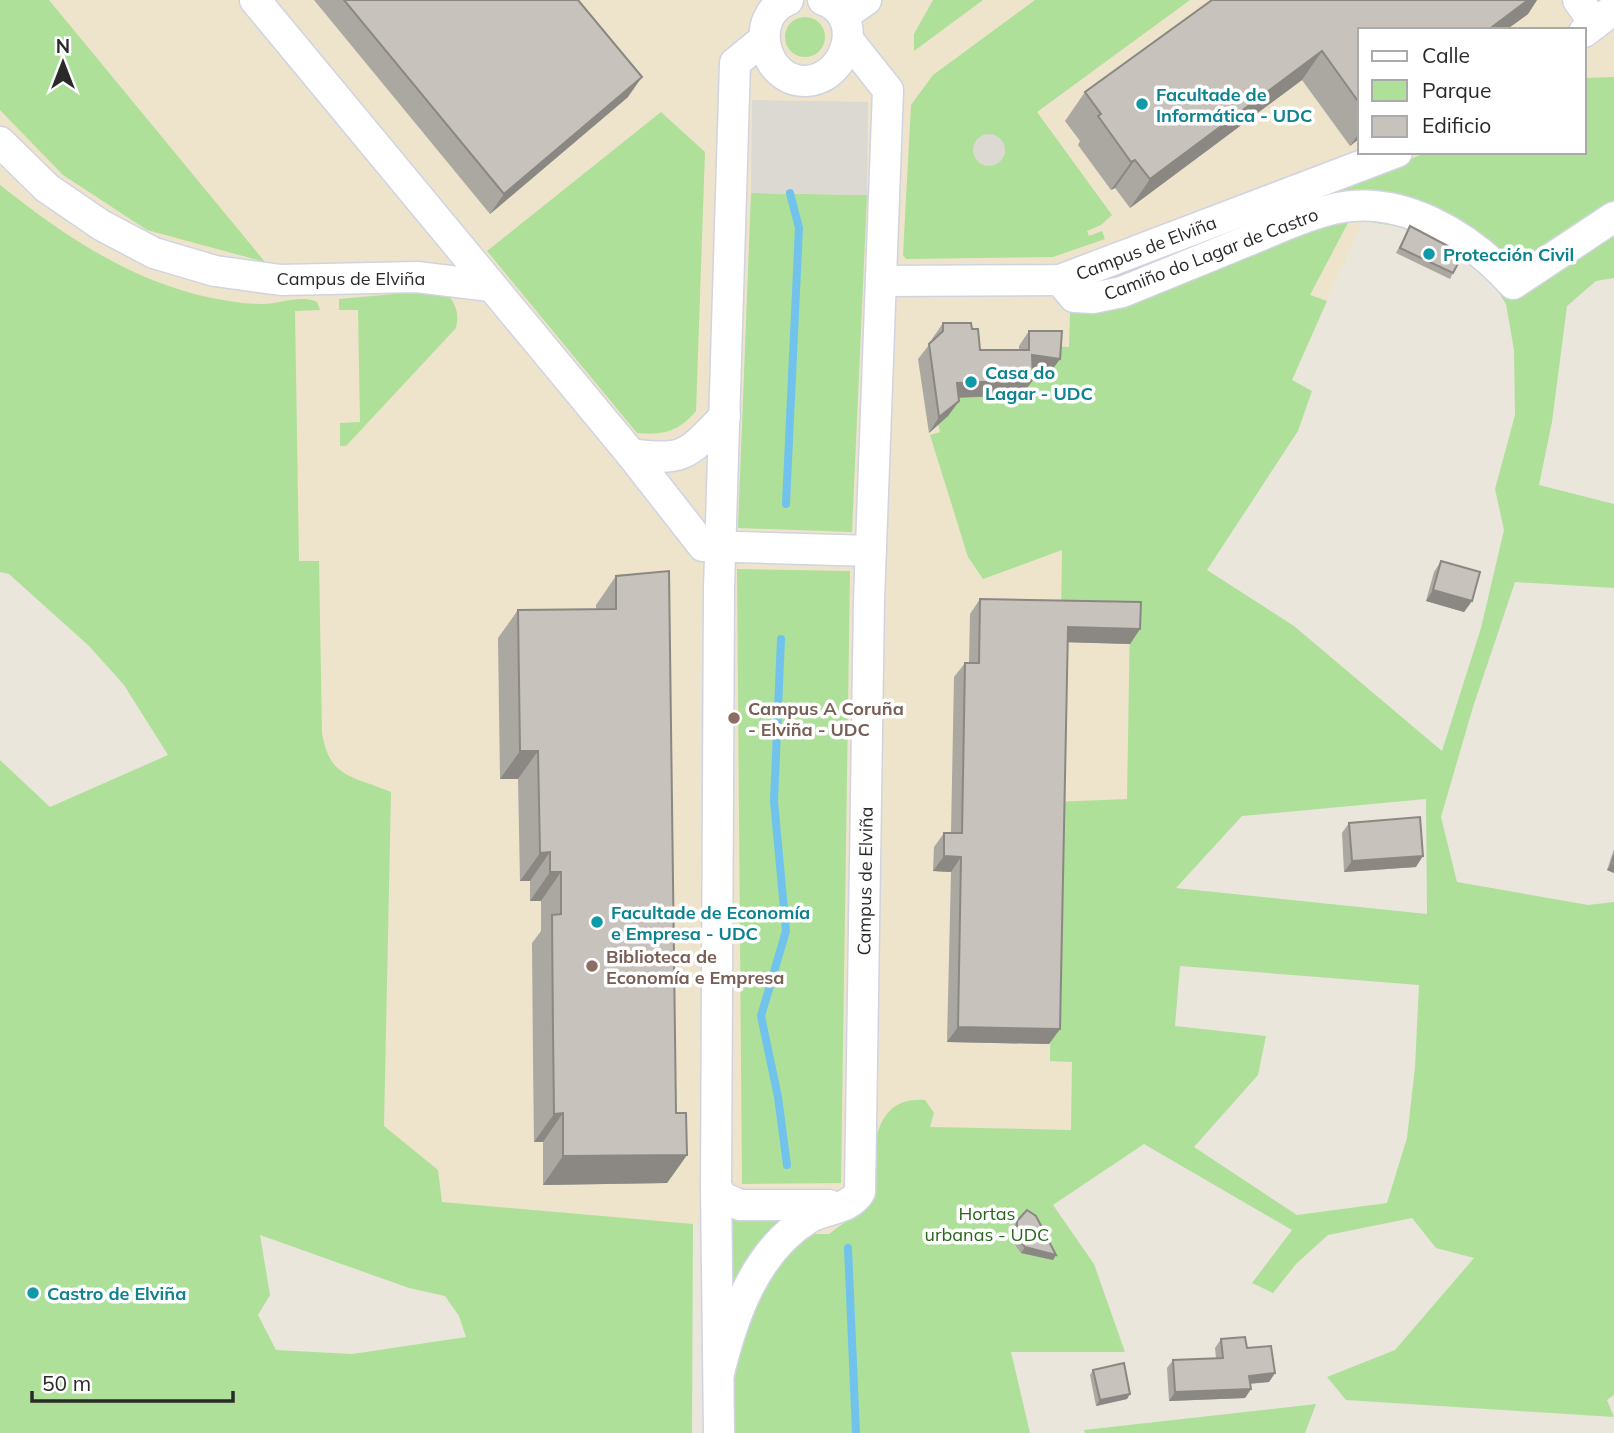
<svg xmlns="http://www.w3.org/2000/svg" width="1614" height="1433" font-family="Mulish,sans-serif">
<style>
.education{fill:#ede4cb;fill-rule:evenodd}
.green{fill:#aee09a;fill-rule:evenodd}
.plaza{fill:#dcd8d2}
.lines{fill:none;stroke-linecap:round;stroke-linejoin:round}
.stream{stroke:#71c3eb;stroke-width:8}
.minor-casing{stroke:#d1d3e2;stroke-width:33}
.minor{stroke:#fff;stroke-width:30}
.wall{fill:#aba7a1}
.shaded-wall{fill:#8b8883}
.building{fill:#c7c2bb;stroke:#8b8883;stroke-width:2}
.culture-dot{fill:#0f9aa8;stroke:#fff;stroke-width:2.5}
.education-dot{fill:#8d6e63;stroke:#fff;stroke-width:2.5}
.labels{text-anchor:middle;dominant-baseline:central;stroke-width:7;stroke-linejoin:round;paint-order:stroke}
.culture-label{font-size:18px;font-weight:bold;fill:#0d838f;stroke:#fff;text-anchor:start}
.street-label{font-size:18px;fill:#2a2a2a;stroke:#fff}
.education-label{font-size:18px;font-weight:bold;fill:#785e54;stroke:#fff;text-anchor:start}
.park-label{font-size:18px;fill:#27641c;stroke:#fff}
</style>
<rect width="100%" height="100%" fill="#ebe6dc"/>
<!-- education -->
<path class="education" d="M0 0H1614V164L1382 178 1179 634 1161 1114 1053 1205 1094 1264 829 1234H799L442 1202 438 1170 384 1127 389 853 0 257ZM1360 30H1584V152H1360Z"/>
<!-- green -->
<g class="green">
<polygon points="0,0 49,0 265,262 147,230 63,175 0,110"/>
<polygon points="933,0 983,0 914,51 914,34"/>
<polygon points="1035,0 1190,0 1037,112 1112,215 1101,225 1087,231 1089,236 1102,231 1105,239 1053,257 906,259 903,255 911,105 933,75"/>
<circle cx="805" cy="37" r="20"/>
<path d="M1614 77V278L1596 281 1567 306 1552 422 1539 485 1614 504V588L1515 582 1473 707 1441 817 1457 882 1588 905 1614 902V1395L1607 1400 1614 1417 1346 1400 1327 1377 1395 1350 1474 1258 1436 1248 1412 1218 1328 1235 1296 1264 1273 1293 1252 1283 1292 1230 1144 1144 1053 1205 1094 1264 1125 1352H1011L1030 1433H734L732 1354 743 1318 799 1234H829L868 1205C874 1163 867 1095 925 1100L934 1113 930 1127 1071 1130 1072 1062 1050 1061 1054 802 1127 799 1130 617 1061 615 1062 550 983 579 968 557 930 435 940 432 938 424 946 398 1022 395 1021 371 1052 346 1069 347 1070 311 1086 278 1429 152H1584V78ZM1350 219 1408 228 1461 254 1488 275 1506 304 1514 350 1515 415 1495 489 1504 530 1481 628 1442 751 1294 626 1207 570 1298 431 1312 391 1292 380 1327 301 1310 295ZM1426 799 1427 914 1176 888 1242 816ZM1180 966 1419 985 1415 1067 1407 1138 1387 1203 1297 1215 1194 1147 1258 1075 1266 1036 1175 1026Z"/>
<path d="M661 112 705 152 696 411C678 432 664 435 637 433L487 251Z"/>
<path d="M0 185C63 235 132 282 212 298 227 301 244 304 260 304 278 305 300 294 317 302L320 310 295 311 299 561H319L322 733C329 778 353 776 391 792L384 1126 438 1170 442 1202 693 1224 692 1433H0V760L50 807 168 755 124 685 89 646 9 574 0 572ZM260 1235 409 1288 445 1296 459 1316 466 1337 352 1354 276 1350 258 1315 270 1295Z"/>
<polygon points="751,193 867,195 852,532 738,528"/>
<path d="M428 291 449 296C457 307 459 315 456 328L346 446H340V423L360 422 358 310H339V299Z"/>
<polygon points="737,569 850,571 841,1183 742,1184"/>
<polygon points="722,1214 796,1216 731,1299"/>
<polygon points="1316,1404 1305,1433 1085,1433 1084,1430"/>
</g>
<!-- plaza -->
<g class="plaza">
<polygon points="752,100 868,102 867,195 751,193"/>
<circle cx="989" cy="150" r="16"/>
</g>
<g class="lines">
<!-- stream -->
<g class="stream">
<polyline points="786,504 799,228 790,193"/>
<polyline points="781,639 774,801 786,931 761,1016 778,1097 787,1165"/>
<polyline points="848,1248 856,1433"/>
</g>
<defs>
<g id="minor">
<polyline points="255,0 631,454 703,546 871,551"/>
<path d="M788 0C748 16 763 82 806 81 848 79 866 14 823 0"/>
<polyline points="1578,0 1595,24"/>
<polyline points="843,16 866,0"/>
<polyline points="1584,32 1614,9"/>
<polyline points="0,142 47,188 101,225 154,253 215,271 281,280 417,277 490,286"/>
<path d="M1060 280 1074 297 1093 298 1122 292C1164 275 1206 258 1247 241 1275 230 1303 216 1333 209 1401 193 1470 236 1513 284L1614 217"/>
<polyline points="883,281 1060,280 1397,152"/>
<path d="M631 454C685 462 688 454 725 416"/>
<polyline points="716,1186 722,1197 740,1205 829,1205"/>
<path d="M719 1373C733 1316 755 1251 809 1218 826 1208 849 1210 860 1192L869 600 888 90 849 41"/>
<polyline points="719,1433 716,1186 719,589 735,63 763,40"/>
</g>
</defs>
<!-- minor casing -->
<use href="#minor" class="minor-casing"/>
<!-- minor -->
<use href="#minor" class="minor"/>
</g>
<!-- wall -->
<g class="wall">
<polygon points="314,0 578,0 628,97 490,214"/>
<polygon points="1212,0 1537,0 1528,14 1506,30 1360,30 1360,138 1350,146 1302,80 1130,208 1115,188 1111,190 1078,145 1080,141 1065,121 1085,92"/>
<polygon points="1410,226 1453,273 1450,279 1396,253"/>
<polygon points="943,323 972,329 980,350 1019,350 1019,346 1029,331 1060,359 1049,374 1033,372 1033,380 1022,395 959,398 959,401 948,416 929,433 918,359 932,341 932,339"/>
<polygon points="1441,561 1472,601 1464,612 1426,601 1434,572"/>
<polygon points="616,576 676,1113 687,1155 667,1183 543,1185 543,1142 534,1142 533,1061 532,943 541,931 541,901 530,901 530,881 520,881 518,779 500,779 498,638 518,610 596,609 596,605"/>
<polygon points="980,599 1140,629 1130,644 1068,642 1060,1029 1049,1044 947,1042 951,872 933,871 934,847 944,833 951,833 954,677 965,663 969,663 970,614"/>
<polygon points="1349,823 1416,867 1344,872 1342,833"/>
<polygon points="1614,849 1614,873 1607,870"/>
<polygon points="1017,1221 1056,1255 1053,1260 1021,1253 1013,1242 1013,1227"/>
<polygon points="1221,1339 1247,1348 1275,1373 1269,1382 1250,1384 1251,1389 1245,1398 1169,1401 1167,1368 1173,1360 1216,1358 1215,1348"/>
<polygon points="1093,1370 1127,1399 1096,1406 1090,1375"/>
</g>
<!-- shaded-wall -->
<g class="shaded-wall">
<polygon points="1528,0 1537,0 1528,14 1506,30 1488,30"/>
<polygon points="1322,51 1302,80 1130,208 1150,179"/>
<polygon points="642,77 628,97 490,214 504,194"/>
<polygon points="1360,132 1360,138 1350,146"/>
<polygon points="1135,160 1115,188 1111,190 1131,162"/>
<polygon points="1032,355 1060,359 1049,374 1021,371"/>
<polygon points="1033,380 1022,395 946,398 957,383"/>
<polygon points="959,401 948,416 929,433 939,417"/>
<polygon points="1433,590 1472,601 1464,612 1426,601"/>
<polygon points="1068,627 1140,629 1130,644 1057,642"/>
<polygon points="520,751 538,751 518,779 500,779"/>
<polygon points="550,852 530,881 520,881 540,853"/>
<polygon points="944,856 961,857 951,872 933,871"/>
<polygon points="1423,856 1416,867 1344,872 1352,861"/>
<polygon points="1611,865 1614,866 1614,873 1607,870"/>
<polygon points="550,872 561,872 541,901 530,901"/>
<polygon points="958,1027 1060,1029 1049,1044 947,1042"/>
<polygon points="563,1113 543,1142 534,1142 554,1114"/>
<polygon points="687,1155 667,1183 543,1185 563,1156"/>
<polygon points="1025,1247 1056,1255 1053,1260 1021,1253"/>
<polygon points="1275,1373 1269,1382 1243,1384 1249,1376"/>
<polygon points="1251,1389 1245,1398 1169,1401 1175,1392"/>
<polygon points="1130,1394 1127,1399 1096,1406 1100,1400"/>
</g>
<!-- building -->
<g class="building">
<polygon points="344,0 578,0 642,77 504,194"/>
<polygon points="1212,0 1528,0 1488,30 1360,30 1360,104 1322,51 1150,179 1135,160 1131,162 1098,116 1101,114 1085,92"/>
<polygon points="1410,226 1463,254 1453,273 1400,248"/>
<polygon points="943,323 971,323 972,329 978,329 980,350 1029,350 1029,331 1062,331 1060,359 1032,355 1033,380 957,383 959,401 939,417 929,344 943,331"/>
<polygon points="1441,561 1480,572 1472,601 1433,590"/>
<polygon points="669,571 676,1113 686,1113 687,1155 563,1156 563,1113 554,1114 553,1032 552,915 561,914 561,872 550,872 550,852 540,853 538,751 520,751 518,610 616,609 616,576"/>
<polygon points="980,599 1141,602 1140,629 1068,627 1060,1029 958,1027 961,857 944,856 944,833 962,833 965,663 979,663"/>
<polygon points="1420,817 1423,856 1352,861 1349,823"/>
<polygon points="1614,855 1614,866 1611,865"/>
<polygon points="1027,1210 1036,1216 1056,1255 1025,1247 1017,1237 1017,1221"/>
<polygon points="1245,1337 1247,1348 1271,1346 1275,1373 1249,1376 1251,1389 1175,1392 1173,1360 1223,1358 1221,1339"/>
<polygon points="1124,1363 1130,1394 1100,1400 1093,1370"/>
</g>
<!-- markers -->
<g class="culture-dot">
<circle cx="1142" cy="104" r="7"/>
<circle cx="1429" cy="254" r="7"/>
<circle cx="971" cy="382" r="7"/>
<circle cx="597" cy="922" r="7"/>
<circle cx="33" cy="1293" r="7"/>
</g>
<g class="education-dot">
<circle cx="734" cy="718" r="7"/>
<circle cx="592" cy="966" r="7"/>
</g>
<g class="labels">
<!-- culture labels -->
<g class="culture-label">
<text x="1156" y="94">Facultade de<tspan x="1156" dy="21">Informática - UDC</tspan></text>
<text x="1443" y="254">Protección Civil</text>
<text x="985" y="372">Casa do<tspan x="985" dy="21">Lagar - UDC</tspan></text>
<text x="611" y="912">Facultade de Economía<tspan x="611" dy="21">e Empresa - UDC</tspan></text>
<text x="47" y="1293">Castro de Elviña</text>
</g>
<!-- street labels -->
<g class="street-label">
<text transform="translate(1146 248) rotate(-21)">Campus de Elviña</text>
<text transform="translate(1211 254) rotate(-21)">Camiño do Lagar de Castro</text>
<text x="351" y="278">Campus de Elviña</text>
<text transform="translate(865 881) rotate(-89)">Campus de Elviña</text>
</g>
<!-- education labels -->
<g class="education-label">
<text x="748" y="708">Campus A Coruña<tspan x="748" dy="21">- Elviña - UDC</tspan></text>
<text x="606" y="956">Biblioteca de<tspan x="606" dy="21">Economía e Empresa</tspan></text>
</g>
<!-- park labels -->
<g class="park-label">
<text x="987" y="1213">Hortas<tspan x="987" dy="21">urbanas - UDC</tspan></text>
</g>
</g>
<!-- legend -->
<rect x="1358" y="28" width="228" height="126" fill="#ffffff" stroke="#aaaaaa" stroke-width="2"/>
<rect x="1372" y="51" width="35" height="10" fill="#ffffff" stroke="#aaaaaa" stroke-width="2"/>
<text x="1422" y="63" font-size="21" fill="#2a2a2a">Calle</text>
<rect x="1372" y="80" width="35" height="21" fill="#aee09a" stroke="#aaaaaa" stroke-width="2"/>
<text x="1422" y="98" font-size="21" fill="#2a2a2a">Parque</text>
<rect x="1372" y="116" width="35" height="21" fill="#c7c2bb" stroke="#aaaaaa" stroke-width="2"/>
<text x="1422" y="133" font-size="21" fill="#2a2a2a">Edificio</text>
<!-- north arrow -->
<g transform="translate(63 63)" stroke="#ffffff" stroke-width="5" paint-order="stroke">
<path d="M0-5L12 26L0 18L-12 26Z" fill="#2a2a2a"/>
<text y="-10" font-size="19" font-weight="bold" text-anchor="middle" fill="#2a2a2a">N</text>
</g>
<!-- scale -->
<path d="M32 1391v10h201v-10" fill="none" stroke="#2a2a2a" stroke-width="3.5"/>
<text x="42" y="1391" font-size="21" fill="#2a2a2a" stroke="#ffffff" stroke-width="5" paint-order="stroke">50 m</text>
</svg>
